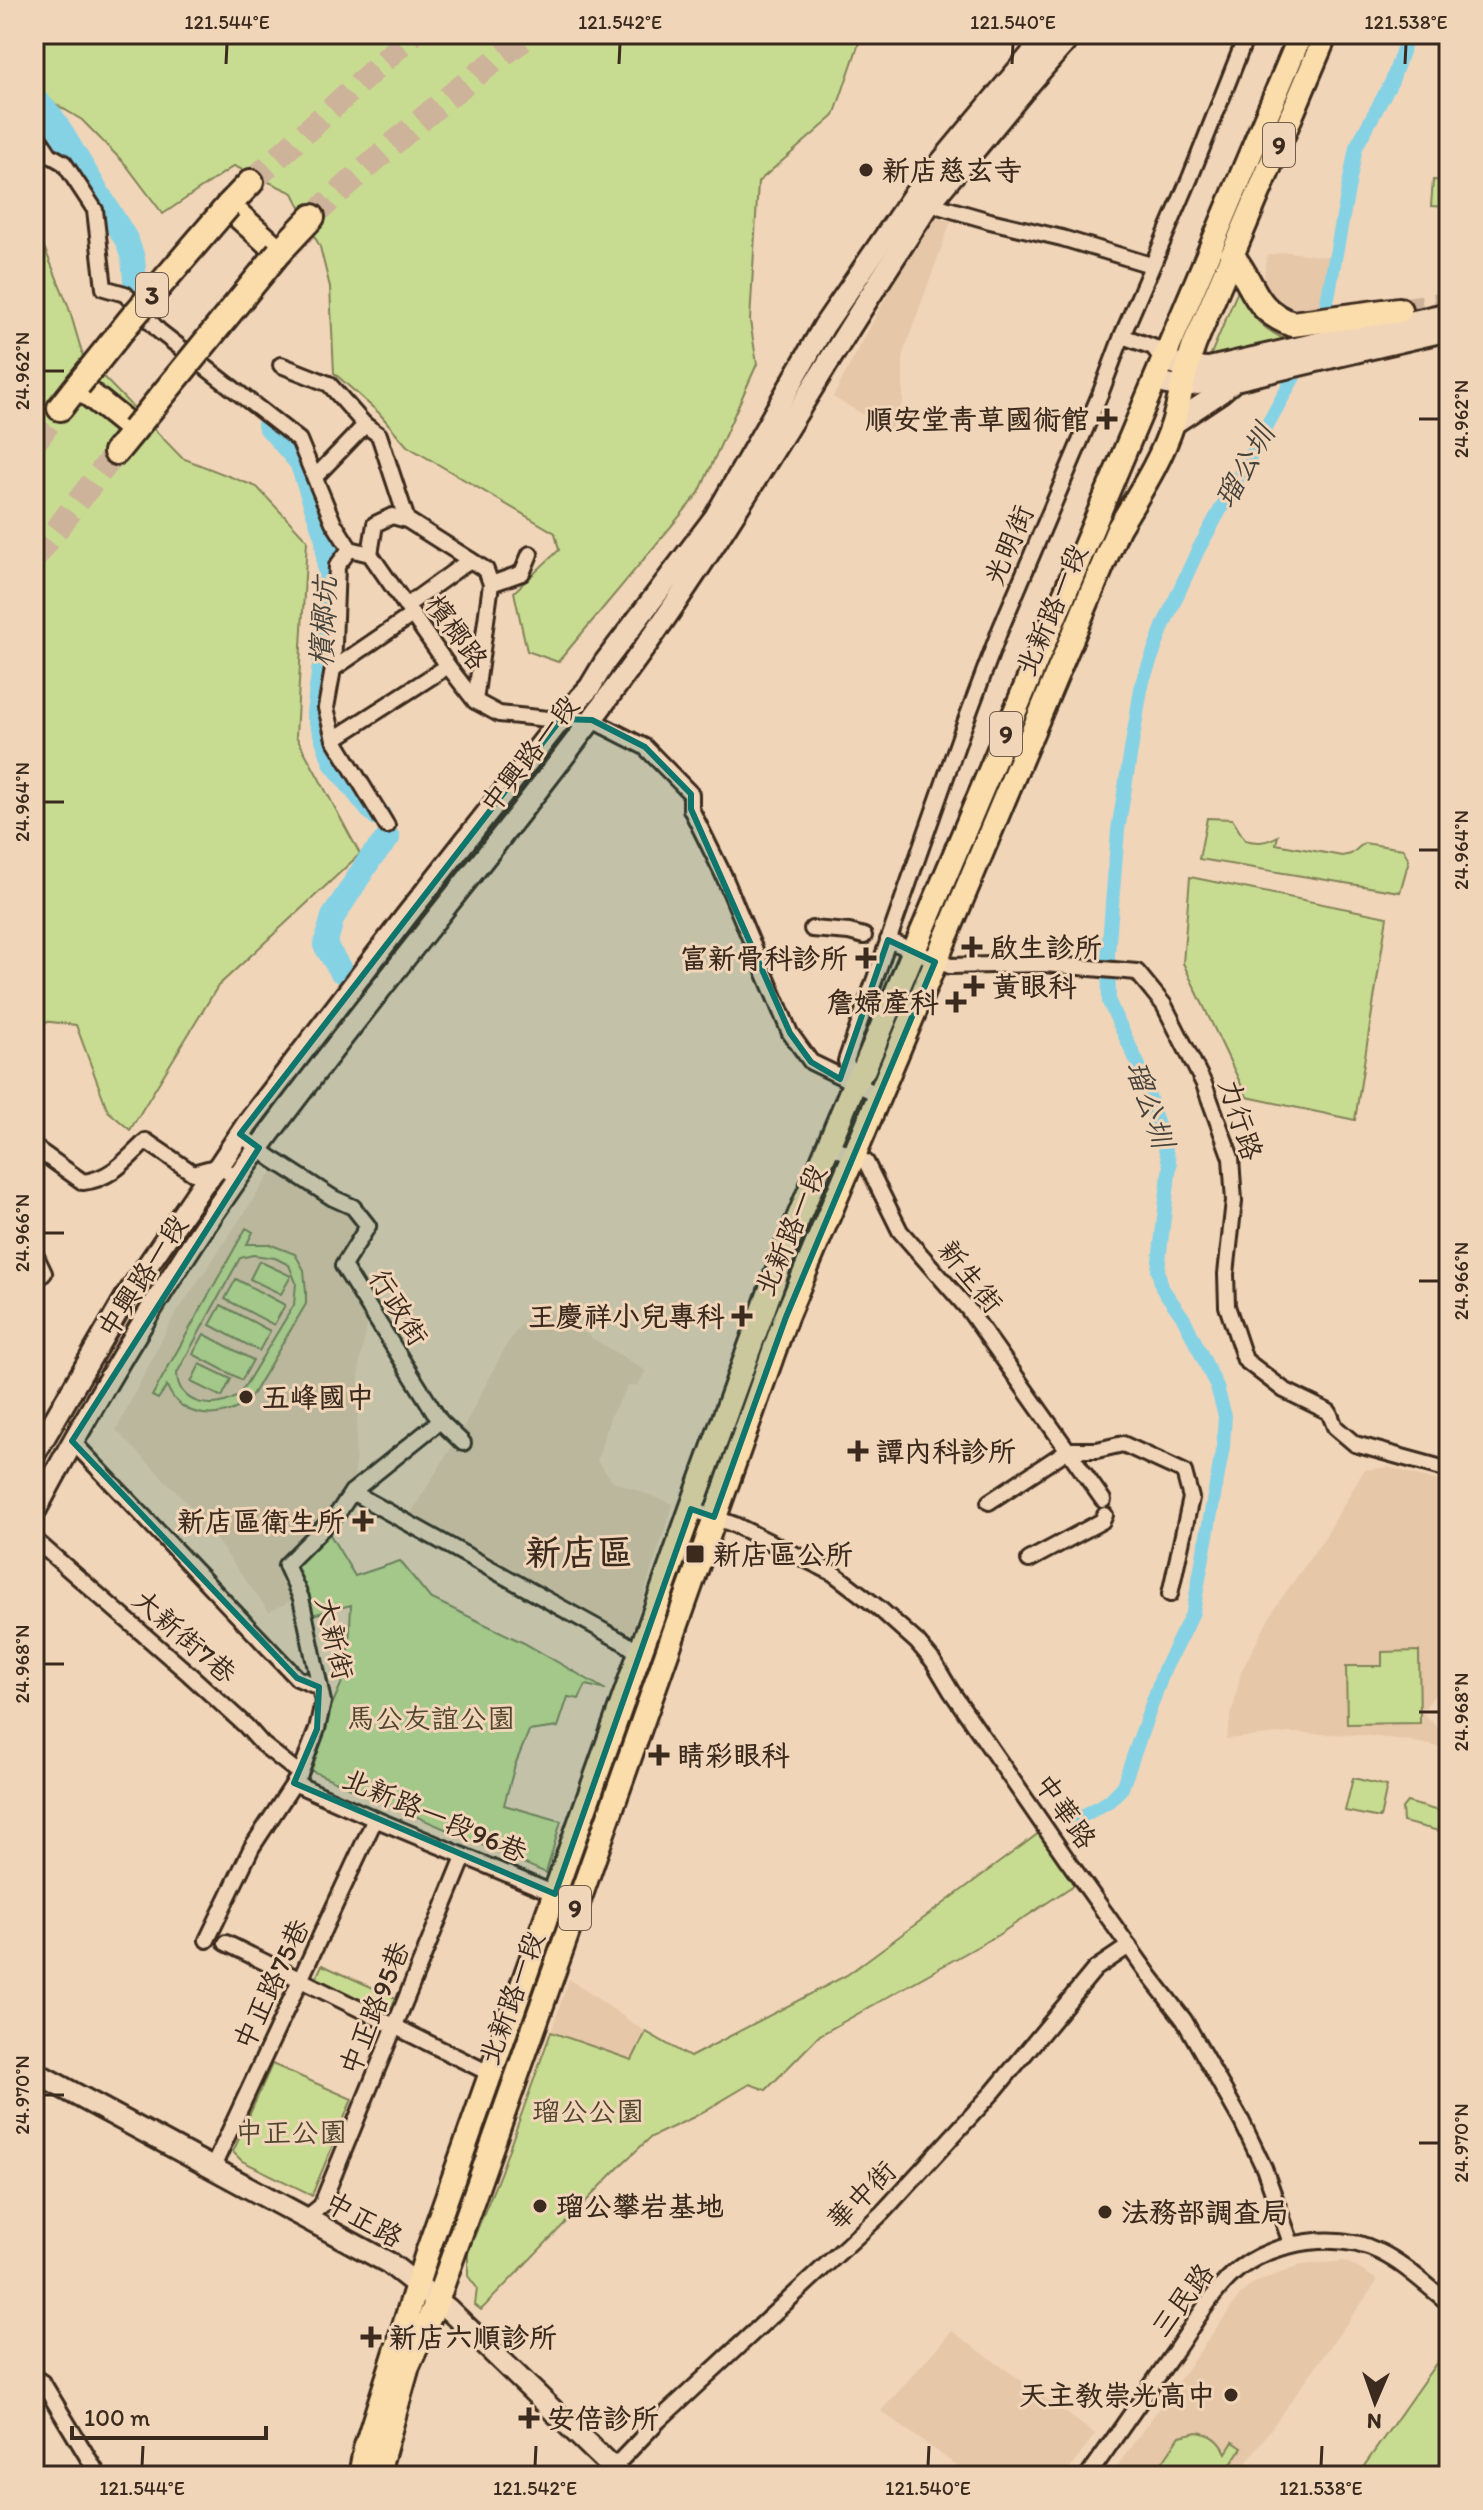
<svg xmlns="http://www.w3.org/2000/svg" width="1483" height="2510" font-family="Itim,'LXGW WenKai TC',sans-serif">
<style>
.built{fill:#e6c7a8}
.green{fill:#c8dc91;stroke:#828358;stroke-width:2;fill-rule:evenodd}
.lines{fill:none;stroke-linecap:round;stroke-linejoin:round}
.canal{stroke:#86d2e5;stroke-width:14}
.river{stroke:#86d2e5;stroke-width:24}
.highway-tunnel{stroke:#cdb399;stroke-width:24;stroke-dasharray:24 12;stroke-linecap:butt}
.street-casing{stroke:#3b2a1e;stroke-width:20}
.secondary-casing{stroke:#3b2a1e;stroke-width:26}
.primary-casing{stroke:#3b2a1e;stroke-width:28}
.highway-casing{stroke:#3b2a1e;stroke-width:30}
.street{stroke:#f1d5b8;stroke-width:14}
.secondary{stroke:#f1d5b8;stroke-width:20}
.primary{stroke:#fbddab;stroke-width:22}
.highway{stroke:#fbddab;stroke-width:24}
.highway-bridge-casing{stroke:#3b2a1e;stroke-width:30;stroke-linecap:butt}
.highway-bridge{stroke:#fbddab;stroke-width:24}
.marked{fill:#0f766e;fill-opacity:0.2;stroke:#0f766e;stroke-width:6;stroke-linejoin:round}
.ticks{fill:none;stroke:#3b2a1e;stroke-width:3}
.poi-dot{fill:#3b2a1e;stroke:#f1d5b8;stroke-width:3}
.labels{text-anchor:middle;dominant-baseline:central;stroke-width:6;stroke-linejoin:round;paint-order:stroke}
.shield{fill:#f1d5b8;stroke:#725d4c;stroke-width:2}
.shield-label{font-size:26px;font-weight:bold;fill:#3b2a1e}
.poi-label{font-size:28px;font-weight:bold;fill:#3b2a1e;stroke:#f1d5b8;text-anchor:start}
.street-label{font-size:28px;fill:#3b2a1e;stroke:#f1d5b8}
.park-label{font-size:28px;fill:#50452f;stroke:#f1d5b8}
.water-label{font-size:30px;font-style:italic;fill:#46433c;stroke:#f1d5b8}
.district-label{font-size:36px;font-weight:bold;fill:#3b2a1e;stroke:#f1d5b8}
.neatline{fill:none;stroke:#3b2a1e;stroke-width:3}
.ticks-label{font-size:20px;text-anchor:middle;fill:#3b2a1e}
</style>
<rect width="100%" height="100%" fill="#f1d5b8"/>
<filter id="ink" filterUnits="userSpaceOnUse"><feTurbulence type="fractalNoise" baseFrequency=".0125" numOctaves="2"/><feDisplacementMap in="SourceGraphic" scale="16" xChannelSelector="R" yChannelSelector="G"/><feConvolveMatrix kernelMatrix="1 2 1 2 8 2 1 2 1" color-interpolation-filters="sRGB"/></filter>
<g filter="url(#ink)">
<!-- built -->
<g class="built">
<polygon points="933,218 951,221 903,354 903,401 890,430 833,397 904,263"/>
<polygon points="1286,252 1332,257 1323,318 1289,321 1261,297 1267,255"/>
<polygon points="273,1170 350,1209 359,1223 336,1269 348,1295 368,1321 360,1362 354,1487 280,1567 292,1600 269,1612 193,1509 116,1430 170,1323"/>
<polygon points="537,1304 646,1371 637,1386 628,1386 611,1415 597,1461 613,1481 673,1504 631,1634 411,1513 463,1428 508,1342"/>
<polygon points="1388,1467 1449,1484 1449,1675 1422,1712 1449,1739 1449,1749 1405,1740 1360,1735 1291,1733 1226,1739 1241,1672 1274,1609 1325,1537 1364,1470"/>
<polygon points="569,1979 646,2032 632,2060 551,2032"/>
<polygon points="1345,2261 1378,2280 1237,2476 1110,2476 1241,2294 1252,2284 1302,2265"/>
<polygon points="952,2331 1095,2434 1065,2476 971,2476 881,2411"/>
</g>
<!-- green -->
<g class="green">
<polygon points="34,34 862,34 834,116 758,182 750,321 757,364 699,493 558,662 527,651 514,592 559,550 555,533 407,446 379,413 334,373 330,287 320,247 293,193 234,166 163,214 126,165 82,120 34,91"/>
<polygon points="1433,180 1449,181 1449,207 1431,206"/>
<polygon points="34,223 68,305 83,356 182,458 257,487 307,540 296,736 360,854 218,986 130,1130 108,1111 76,1025 34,1020"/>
<path d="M1239 288C1248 315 1263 330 1289 341L1208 361Z"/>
<path d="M1207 818 1232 819 1245 840C1258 843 1266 843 1278 836L1276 844 1342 856 1351 854 1364 843 1403 849 1409 860 1400 892 1199 859Z"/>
<polygon points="1190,877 1387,917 1355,1120 1247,1097 1183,963"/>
<path d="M246 1228 253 1232 247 1244H269L295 1254 304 1270 306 1292V1304L249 1400C224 1422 180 1420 167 1386L158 1399 152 1396ZM253 1255 275 1258 289 1265 296 1283 294 1305 240 1394C218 1412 177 1406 177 1373L240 1258Z"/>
<polygon points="259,1261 291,1276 281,1294 250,1279"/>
<polygon points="236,1279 285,1305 274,1325 225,1299"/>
<polygon points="221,1305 270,1331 259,1351 210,1325"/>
<polygon points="204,1334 253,1360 242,1380 193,1354"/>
<polygon points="200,1364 231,1379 222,1397 191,1382"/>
<polygon points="329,1533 355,1576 400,1561 430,1598 524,1643 606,1690 586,1685 579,1699 568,1697 558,1727 529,1731 515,1765 504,1805 561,1821 546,1873 305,1768 348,1668 351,1605 312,1615 295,1563"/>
<polygon points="1419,1651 1420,1723 1347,1724 1346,1666 1382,1666 1382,1652"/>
<polygon points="1353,1778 1387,1786 1380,1818 1345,1811"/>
<polygon points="1407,1802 1449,1814 1448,1830 1443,1832 1403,1822 1402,1808"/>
<polygon points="1039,1833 1077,1883 998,1935 820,2035 766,2090 750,2084 694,2117 651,2137 623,2163 481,2310 475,2305 477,2288 468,2276 468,2252 500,2174 551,2032 632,2060 646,2032 690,2057 847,1975"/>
<polygon points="322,1965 396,1998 389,2012 315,1980"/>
<polygon points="272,2064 352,2099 312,2195 242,2161 233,2152"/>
<polygon points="1449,2345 1449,2464 1441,2476 1357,2476"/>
<path d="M1197 2432C1212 2434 1220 2440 1226 2453L1233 2442 1242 2448 1223 2476H1153L1180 2436Z"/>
</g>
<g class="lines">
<!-- canal -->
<g class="canal">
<polyline points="1325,313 1356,147 1392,81 1408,34"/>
<polyline points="1074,1821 1109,1801 1122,1788 1164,1670 1193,1612 1223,1447 1225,1416 1217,1387 1184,1319 1162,1288 1158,1270 1170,1165 1141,1070 1109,1002 1108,954 1118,830 1142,683 1164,624 1198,550 1296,373"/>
</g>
<!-- river -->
<g class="river">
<polyline points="34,98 52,117 127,241 133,258 135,280"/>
<polyline points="269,425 301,462 327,539 329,572 324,665 318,713 335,762 371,808 379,815"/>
<polyline points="341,971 325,945 333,917 370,859 388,838"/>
</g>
<!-- highway-tunnel -->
<g class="highway-tunnel">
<polyline points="251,182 413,34"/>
<path d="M312 217C383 152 453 89 532 34"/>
<polyline points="1399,310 1449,303"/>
<polyline points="34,443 60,408"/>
<polyline points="34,559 116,452"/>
</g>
<defs>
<g id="street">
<polyline points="34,131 50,155 64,163 95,210 104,288 125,294 159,331 299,440 333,522 350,549 370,554 448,666 475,701 499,714 558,720 592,720 645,747 691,794 691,809 723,874 790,1033 811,1062 879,1095"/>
<polyline points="924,202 990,221 1062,238 1151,265"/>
<polyline points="1122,336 1153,347 1163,360"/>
<polyline points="281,365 329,384 365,425 316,476"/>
<polyline points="365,425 379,435 407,520 486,570 491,584 475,701"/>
<polyline points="350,549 337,566 333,669 326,708 334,739 387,826"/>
<polyline points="370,554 375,524 392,516 407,520"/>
<polyline points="491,584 522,573 530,554"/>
<polyline points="406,606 470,560"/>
<polyline points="333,669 412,615"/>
<polyline points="334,739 448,666"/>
<polyline points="812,929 849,932 864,936"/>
<polyline points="888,940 950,966 1044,964 1137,972 1164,1005 1204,1084 1231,1158 1234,1201 1226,1274 1227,1306 1245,1360 1284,1390 1329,1412 1335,1427 1355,1444 1449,1470"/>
<polyline points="854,1084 846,1061 962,731 1000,630 1101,392 1122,336 1190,178 1247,34"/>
<polyline points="240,1134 271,1158 333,1198 353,1207 368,1226 343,1266 440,1421 463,1443"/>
<polyline points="829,1145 866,1162 900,1231 968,1309 1103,1500"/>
<path d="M34 1147 83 1182C111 1179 126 1160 146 1141L193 1173 219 1166 238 1179"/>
<polyline points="34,1252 44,1273 34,1283"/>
<polyline points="72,1441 297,1678 319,1687"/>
<polyline points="352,1492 625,1643 640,1654"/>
<polyline points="989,1502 1068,1450 1097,1450 1123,1444 1184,1472 1191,1498 1170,1594"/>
<polyline points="691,1509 735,1525 833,1573 880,1609 917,1642 933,1661 951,1691 1066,1858 1152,1979 1184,2020 1242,2122 1264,2168 1291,2243"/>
<polyline points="34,1539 189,1674 246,1726 262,1744 300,1774"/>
<polyline points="1029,1560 1102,1521 1105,1515"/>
<polyline points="294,1783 375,1819 555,1894"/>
<polyline points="207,1940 252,1847 300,1774 317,1729 323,1702 301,1598 286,1565 338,1513 352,1492 440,1421"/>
<polyline points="226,1943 491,2074"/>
<polyline points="212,2169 375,1819"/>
<polyline points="306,2218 321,2206 464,1857"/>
<polyline points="34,2377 43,2383 99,2476"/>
<polyline points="613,2468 659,2420 882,2213 994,2091 1095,1969 1129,1946"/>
<path d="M1088 2476C1117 2434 1147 2392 1176 2350 1194 2324 1215 2287 1240 2268 1277 2241 1338 2231 1380 2252 1405 2264 1427 2286 1449 2303"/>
</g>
<g id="secondary">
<polyline points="1163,360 1186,367 1209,368 1449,313"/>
<polyline points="1154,381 1181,387 1220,380 1235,380 1449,330"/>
<polyline points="1173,424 1221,392 1235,380"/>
<polyline points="34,1455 126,1297 203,1184 219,1166 247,1124 407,915 561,719 590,687 605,662 715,517 824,326 912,197 1048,34"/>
<path d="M34 1513C103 1384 183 1251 269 1134 392 968 527 812 647 644 747 503 830 352 927 208 941 188 958 170 973 152 1006 112 1038 72 1073 34"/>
<polyline points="34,2072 389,2263 448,2309 621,2476"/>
</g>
<g id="primary">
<polyline points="360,2476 365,2449 427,2253 691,1509 785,1250 854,1084 864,1069 1301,34"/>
<path d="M377 2476 408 2366 437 2301 786 1317 1118 529C1138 495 1161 461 1173 423 1181 396 1185 369 1195 343L1326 34"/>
</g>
<g id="highway">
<polyline points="251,182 228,206 279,252 312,217"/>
<path d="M1232 256C1256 286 1252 309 1292 324L1399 310"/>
<polyline points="60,408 78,385 134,430 116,452"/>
</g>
</defs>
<!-- street casing -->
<use href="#street" class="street-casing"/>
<!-- secondary casing -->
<use href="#secondary" class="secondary-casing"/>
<!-- primary casing -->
<use href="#primary" class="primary-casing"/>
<!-- highway casing -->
<use href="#highway" class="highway-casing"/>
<!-- street -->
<use href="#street" class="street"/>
<!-- secondary -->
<use href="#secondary" class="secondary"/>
<!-- primary -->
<use href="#primary" class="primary"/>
<!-- highway -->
<use href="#highway" class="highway"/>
<defs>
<g id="highway-bridge">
<polyline points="78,385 131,319 228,206"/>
<polyline points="134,430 279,252"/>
</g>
</defs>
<!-- highway-bridge casing -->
<use href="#highway-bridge" class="highway-bridge-casing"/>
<!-- highway-bridge -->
<use href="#highway-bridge" class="highway-bridge"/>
</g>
</g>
<!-- marked area -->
<path class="marked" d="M561 719 592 720 645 747 691 794V809L790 1033 811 1062 840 1079 888 940 935 962 786 1317 714 1517 691 1509 555 1894 294 1783 317 1729 319 1687 297 1678 72 1441 259 1148 240 1134Z"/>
<!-- ticks -->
<path class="ticks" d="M226 64 227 44M619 64 620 44M1012 64 1013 44M1405 64 1406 44M44 371H64M1419 419H1439M44 802H64M1419 850H1439M44 1233H64M1419 1281H1439M44 1664H64M1419 1712H1439M44 2095H64M1419 2143H1439M142 2466 143 2446M535 2466 536 2446M928 2466 929 2446M1321 2466 1322 2446"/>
<!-- markers -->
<g class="poi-dot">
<circle cx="866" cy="170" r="8"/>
<path d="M1103 407h8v8h8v8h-8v8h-8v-8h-8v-8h8z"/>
<path d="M968 935h8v8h8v8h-8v8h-8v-8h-8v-8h8z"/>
<path d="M862 946h8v8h8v8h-8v8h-8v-8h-8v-8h8z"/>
<path d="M970 974h8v8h8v8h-8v8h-8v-8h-8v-8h8z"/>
<path d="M952 990h8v8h8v8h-8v8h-8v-8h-8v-8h8z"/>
<path d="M738 1304h8v8h8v8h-8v8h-8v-8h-8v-8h8z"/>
<circle cx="246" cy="1397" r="8"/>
<path d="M854 1439h8v8h8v8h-8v8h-8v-8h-8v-8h8z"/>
<path d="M359 1509h8v8h8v8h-8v8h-8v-8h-8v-8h8z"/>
<rect x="685" y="1544" width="20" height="20" rx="4"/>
<path d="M655 1743h8v8h8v8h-8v8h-8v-8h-8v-8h8z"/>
<circle cx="540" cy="2206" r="8"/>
<circle cx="1105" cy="2212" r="8"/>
<path d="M367 2325h8v8h8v8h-8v8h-8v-8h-8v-8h8z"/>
<circle cx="1231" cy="2395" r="8"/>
<path d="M525 2406h8v8h8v8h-8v8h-8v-8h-8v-8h8z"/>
</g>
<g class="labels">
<!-- shield labels -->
<g class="shield">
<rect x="1263" y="123" width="32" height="44" rx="6"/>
<rect x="136" y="273" width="32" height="44" rx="6"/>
<rect x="990" y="712" width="32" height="44" rx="6"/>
<rect x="559" y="1886" width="32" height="44" rx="6"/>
</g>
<g class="shield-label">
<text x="1279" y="145">9</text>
<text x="152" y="295">3</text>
<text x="1006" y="734">9</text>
<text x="575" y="1908">9</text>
</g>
<!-- poi labels -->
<g class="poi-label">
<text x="882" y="170">新店慈玄寺</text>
<text x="1089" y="419" text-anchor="end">順安堂青草國術館</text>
<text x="990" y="947">啟生診所</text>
<text x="848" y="958" text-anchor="end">富新骨科診所</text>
<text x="992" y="986">黃眼科</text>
<text x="938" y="1002" text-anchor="end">詹婦產科</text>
<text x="724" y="1316" text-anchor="end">王慶祥小兒專科</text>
<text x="262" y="1397">五峰國中</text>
<text x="876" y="1451">譚內科診所</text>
<text x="345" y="1521" text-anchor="end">新店區衛生所</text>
<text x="713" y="1554">新店區公所</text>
<text x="677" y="1755">睛彩眼科</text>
<text x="556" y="2206">瑠公攀岩基地</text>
<text x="1121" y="2212">法務部調查局</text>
<text x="389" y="2337">新店六順診所</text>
<text x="1215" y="2395" text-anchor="end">天主教崇光高中</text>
<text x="547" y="2418">安倍診所</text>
</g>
<!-- street labels -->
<g class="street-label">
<text transform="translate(1008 545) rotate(-67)">光明街</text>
<text transform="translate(1051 610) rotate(-67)">北新路一段</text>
<text transform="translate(457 632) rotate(54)">檳榔路</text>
<text transform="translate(529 754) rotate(-52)">中興路一段</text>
<text transform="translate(1241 1119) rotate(72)">力行路</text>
<text transform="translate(790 1230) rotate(-67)">北新路一段</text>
<text transform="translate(142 1276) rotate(-57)">中興路一段</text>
<text transform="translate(971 1276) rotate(51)">新生街</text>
<text transform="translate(399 1307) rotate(58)">行政街</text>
<text transform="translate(185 1636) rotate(41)">大新街7巷</text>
<text transform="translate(335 1638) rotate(77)">大新街</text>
<text transform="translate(1066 1811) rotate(55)">中華路</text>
<text transform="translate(435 1815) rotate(23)">北新路一段96巷</text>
<text transform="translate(271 1984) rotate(-65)">中正路75巷</text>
<text transform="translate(511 1998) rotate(-70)">北新路一段</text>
<text transform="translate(374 2008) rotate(-68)">中正路95巷</text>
<text transform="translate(861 2195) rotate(-45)">華中街</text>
<text transform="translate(364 2219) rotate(29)">中正路</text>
<text transform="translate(1182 2300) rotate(-53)">三民路</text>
</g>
<!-- park labels -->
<g class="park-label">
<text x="431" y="1718">馬公友誼公園</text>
<text x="588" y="2111">瑠公公園</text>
<text x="291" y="2132">中正公園</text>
</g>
<!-- water labels -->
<g class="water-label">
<text transform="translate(1244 466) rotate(-61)">瑠公圳</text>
<text transform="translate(323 622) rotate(-87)">檳榔坑</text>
<text transform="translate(1150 1104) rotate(71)">瑠公圳</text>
</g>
<!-- district labels -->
<g class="district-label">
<text x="579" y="1552">新店區</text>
</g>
</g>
<!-- margin -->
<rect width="1483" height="2510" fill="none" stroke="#f1d5b8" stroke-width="88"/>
<!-- north arrow -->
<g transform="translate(1375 2402) rotate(182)" stroke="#f1d5b8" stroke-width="6" paint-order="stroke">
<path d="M0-6L14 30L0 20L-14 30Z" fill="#3b2a1e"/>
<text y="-12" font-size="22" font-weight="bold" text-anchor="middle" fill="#3b2a1e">N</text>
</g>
<!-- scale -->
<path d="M72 2426v12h194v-12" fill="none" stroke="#3b2a1e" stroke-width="4"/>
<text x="84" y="2426" font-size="24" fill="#3b2a1e" stroke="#f1d5b8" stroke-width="6" paint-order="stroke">100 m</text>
<rect x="44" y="44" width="1395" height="2422" class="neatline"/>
<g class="ticks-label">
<text x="227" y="29">121.544°E</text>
<text x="620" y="29">121.542°E</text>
<text x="1013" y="29">121.540°E</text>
<text x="1406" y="29">121.538°E</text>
<text transform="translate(22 371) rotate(-90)" y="7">24.962°N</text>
<text transform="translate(1461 419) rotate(-90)" y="7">24.962°N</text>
<text transform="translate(22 802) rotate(-90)" y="7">24.964°N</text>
<text transform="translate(1461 850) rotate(-90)" y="7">24.964°N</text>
<text transform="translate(22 1233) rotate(-90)" y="7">24.966°N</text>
<text transform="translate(1461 1281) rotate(-90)" y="7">24.966°N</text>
<text transform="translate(22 1664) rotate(-90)" y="7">24.968°N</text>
<text transform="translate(1461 1712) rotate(-90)" y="7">24.968°N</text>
<text transform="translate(22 2095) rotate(-90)" y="7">24.970°N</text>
<text transform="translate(1461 2143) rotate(-90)" y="7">24.970°N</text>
<text x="142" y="2495">121.544°E</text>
<text x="535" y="2495">121.542°E</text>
<text x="928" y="2495">121.540°E</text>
<text x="1321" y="2495">121.538°E</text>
</g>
</svg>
